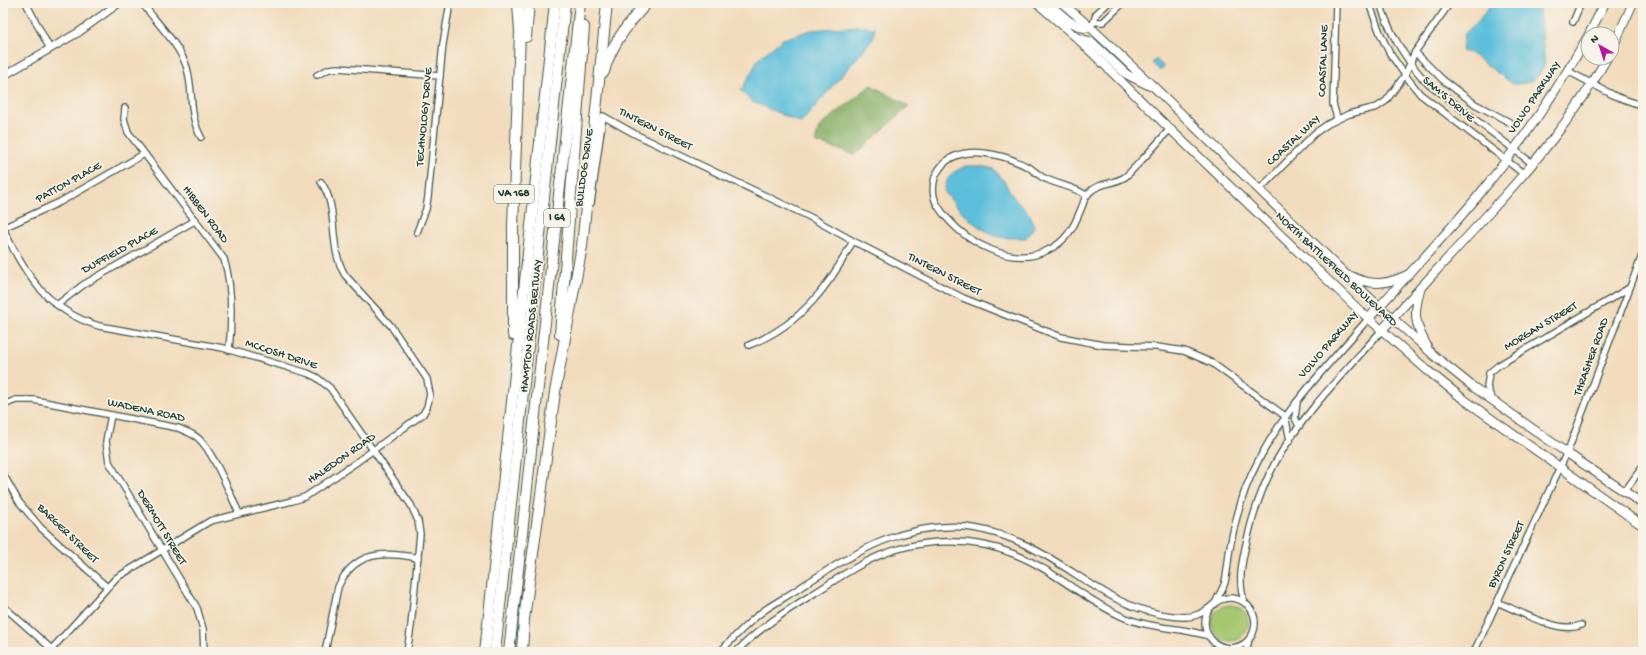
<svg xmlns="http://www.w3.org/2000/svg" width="1646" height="655" font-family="'Gochi Hand',sans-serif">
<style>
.green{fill:#a4c770;stroke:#628252}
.forest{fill:#83ac62;stroke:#51744b}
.water{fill:#5cbedb;stroke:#3e7e88}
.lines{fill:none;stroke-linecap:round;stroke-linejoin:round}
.minor-casing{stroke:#3f5548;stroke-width:8}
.tertiary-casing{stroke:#3f5548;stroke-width:9}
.secondary-casing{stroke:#3f5548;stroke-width:10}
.primary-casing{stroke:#3f5548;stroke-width:10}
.motorway-casing{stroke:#3f5548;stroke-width:12}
.minor{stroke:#fff;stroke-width:5.5}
.tertiary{stroke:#fff;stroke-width:7}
.secondary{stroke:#fff;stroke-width:8}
.primary{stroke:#fff;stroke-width:8}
.motorway{stroke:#fff;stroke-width:10}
.labels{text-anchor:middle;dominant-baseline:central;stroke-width:3.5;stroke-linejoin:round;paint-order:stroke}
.shield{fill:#f7f3e8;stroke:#60746a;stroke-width:1}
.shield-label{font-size:11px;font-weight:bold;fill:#1f3d34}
.street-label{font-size:12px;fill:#1f3d34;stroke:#f7f3e8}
</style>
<rect width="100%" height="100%" fill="#f7f3e8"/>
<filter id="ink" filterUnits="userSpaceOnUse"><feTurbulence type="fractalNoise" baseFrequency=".025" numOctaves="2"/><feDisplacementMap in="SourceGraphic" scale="8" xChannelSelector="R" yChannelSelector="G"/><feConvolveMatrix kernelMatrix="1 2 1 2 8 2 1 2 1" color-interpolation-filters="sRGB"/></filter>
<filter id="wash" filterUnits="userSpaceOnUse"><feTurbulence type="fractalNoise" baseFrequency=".012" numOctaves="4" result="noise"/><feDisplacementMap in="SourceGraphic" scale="16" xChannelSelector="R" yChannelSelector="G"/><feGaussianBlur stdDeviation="0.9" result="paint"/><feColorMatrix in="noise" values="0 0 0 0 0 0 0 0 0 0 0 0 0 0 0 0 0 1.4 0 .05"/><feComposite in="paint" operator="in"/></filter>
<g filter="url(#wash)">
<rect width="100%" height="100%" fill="#f2dbbc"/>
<!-- green -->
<circle class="green" cx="1230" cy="623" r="18"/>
<!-- forest -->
<polygon class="forest" points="871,85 909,106 855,155 815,142 819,127"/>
<!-- water -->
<g class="water">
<path d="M1492 3H1538L1545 63C1540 79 1529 84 1513 84L1467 51 1462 52 1464 34 1479 20Z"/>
<polygon points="857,26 875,28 873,39 801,123 751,101 741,91 759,58 783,39 811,30"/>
<polygon points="1156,59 1164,67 1160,71 1152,63"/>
<path d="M965 166H981L994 169 1004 181 1014 198 1031 216 1034 227 1026 238C1015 238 1002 239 992 234 972 225 957 208 944 191 948 175 950 174 965 166Z"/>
</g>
</g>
<g filter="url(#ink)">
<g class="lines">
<defs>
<g id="minor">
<polyline points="26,3 50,49"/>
<path d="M142 3C156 22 180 45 187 68 194 92 188 114 201 137"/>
<polyline points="1336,3 1333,104 1337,118"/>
<polyline points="1369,3 1380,33 1389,52 1405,75 1420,94 1524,174"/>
<path d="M1380 3C1390 34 1403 55 1424 80L1533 164"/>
<polyline points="1094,22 1103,22 1123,3"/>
<polyline points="1094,22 1096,14 1108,3"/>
<polyline points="1573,22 1581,3"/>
<polyline points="1415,52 1443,80 1475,104 1513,124"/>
<polyline points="1568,71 1615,96 1643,106"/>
<polyline points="317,75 329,69 338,68 440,76"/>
<path d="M125 108 124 119 128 132 224 259C233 288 232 320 229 350"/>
<path d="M144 154 60 202 3 228C24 274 48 311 99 326L223 348 307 373 316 377 330 388 411 505 418 521 420 534 411 626 407 652"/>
<polyline points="1259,190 1315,133 1328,124 1349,114 1377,107 1386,101 1405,75 1415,52 1450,3"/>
<path d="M1087 196C1075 186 1056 185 1042 177 1038 174 1034 171 1030 168 1006 155 960 141 940 168 934 176 932 186 934 197 936 205 941 211 946 217 969 244 1013 268 1048 250 1066 242 1074 227 1081 209 1083 205 1084 199 1087 195 1097 182 1112 185 1125 177 1129 174 1133 169 1137 165 1149 153 1159 141 1170 129"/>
<polyline points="591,203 603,116 635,134 810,217 853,241 963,298 1061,337 1103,345 1157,347 1184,351 1212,363 1285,416 1290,440"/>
<polyline points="417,232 426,209 428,197 443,44 450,3"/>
<polyline points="57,305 83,285 196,220"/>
<path d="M749 345C799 326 829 287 853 241"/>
<polyline points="1492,400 1487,387 1489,373 1499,365 1629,288"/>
<polyline points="1297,402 1295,418 1299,426"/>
<path d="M3 405 16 400H34L178 428C185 431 192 433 198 438 213 451 230 494 239 513"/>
<polyline points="111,415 106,441 109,462 197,608 203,629 204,652"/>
<polyline points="3,474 19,502 41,528 107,587"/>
<polyline points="1625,491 1643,466"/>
<circle cx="1230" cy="623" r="25"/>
<path d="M1497 602C1517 610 1560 635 1581 625"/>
<path d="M1245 603C1237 583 1242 561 1247 540 1253 514 1262 487 1275 463 1303 413 1345 372 1382 330"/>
<path d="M1215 604C1218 596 1223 589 1225 582 1227 573 1228 563 1229 554 1232 533 1238 511 1245 490 1271 422 1322 372 1369 318"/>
<polyline points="3,606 55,652"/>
<path d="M49 652 116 578 210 521 292 501 305 497 354 464 423 414 427 407 430 395 427 379 391 326 345 275C327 245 340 209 321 182"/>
<path d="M325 652 338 587C354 551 384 551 418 558"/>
<path d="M720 652C734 637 749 621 766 609 780 600 794 592 807 583 857 551 905 522 966 527 992 530 1021 541 1043 554 1087 579 1119 610 1172 616 1181 617 1191 618 1199 614 1204 612 1208 609 1212 606"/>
<path d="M736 652C758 629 786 611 813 594 829 584 845 573 862 564 908 539 965 534 1014 554 1053 569 1083 599 1121 616 1149 629 1180 627 1209 636"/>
<polyline points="1246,652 1249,639"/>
<polyline points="1474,652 1569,448 1643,253"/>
</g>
<polyline id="tertiary" points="3,76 79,32 119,3"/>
<g id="secondary">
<polyline points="1589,34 1605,3"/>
<polyline points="1612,49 1633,3"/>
<path d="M1369 318C1405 278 1443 238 1478 196 1519 146 1556 93 1588 36"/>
<path d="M1382 330C1417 291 1453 253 1488 214 1533 165 1575 116 1607 58"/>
</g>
<g id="primary">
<polyline points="1037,3 1077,38 1170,129 1359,310 1427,370 1462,398 1643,526"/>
<polyline points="1048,3 1069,21 1080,27 1085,28 1089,26"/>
<polyline points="1062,3 1089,26 1156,89 1370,298 1437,358 1472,386 1567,453 1643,504"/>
<polyline points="1078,38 1089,41 1094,44 1126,74 1150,86"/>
<path d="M1351 276C1372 287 1389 284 1409 274"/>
<path d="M1421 287C1413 313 1414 323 1427 346"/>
</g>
<g id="motorway">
<polyline points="526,37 529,3"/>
<path d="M604 72C610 46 629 22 647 3"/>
<polyline points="560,334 584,27"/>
<polyline points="513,335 513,226 520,32 518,3"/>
<polyline points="485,652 555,3"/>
<polyline points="495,652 565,3"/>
<polyline points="509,652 580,3"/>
<polyline points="522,652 524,619 555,392 582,246 607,3"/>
</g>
</defs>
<!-- minor casing -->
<use href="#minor" class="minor-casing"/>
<!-- tertiary casing -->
<use href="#tertiary" class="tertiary-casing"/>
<!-- secondary casing -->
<use href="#secondary" class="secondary-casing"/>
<!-- primary casing -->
<use href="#primary" class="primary-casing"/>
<!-- motorway casing -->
<use href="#motorway" class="motorway-casing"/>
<!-- minor -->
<use href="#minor" class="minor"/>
<!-- tertiary -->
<use href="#tertiary" class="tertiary"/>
<!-- secondary -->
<use href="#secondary" class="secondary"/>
<!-- primary -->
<use href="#primary" class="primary"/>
<!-- motorway -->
<use href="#motorway" class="motorway"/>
</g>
</g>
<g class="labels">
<!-- shield labels -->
<g class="shield">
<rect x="494" y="185" width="40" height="18" rx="3"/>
<rect x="544" y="209" width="26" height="18" rx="3"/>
</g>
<g class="shield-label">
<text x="514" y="194">VA 168</text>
<text x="557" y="218">I 64</text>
</g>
<!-- street labels -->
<g class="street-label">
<text transform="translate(1324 61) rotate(-88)">COASTAL LANE</text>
<text transform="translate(1535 98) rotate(-56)">VOLVO PARKWAY</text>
<text transform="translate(1448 100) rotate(40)">SAM'S DRIVE</text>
<text transform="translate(425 117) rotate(-85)">TECHNOLOGY DRIVE</text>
<text transform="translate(655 130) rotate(27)">TINTERN STREET</text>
<text transform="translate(1294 141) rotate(-43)">COASTAL WAY</text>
<text transform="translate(585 168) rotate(-82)">BULLDOG DRIVE</text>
<text transform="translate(69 183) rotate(-29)">PATTON PLACE</text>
<text transform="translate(205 215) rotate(53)">HIBBEN ROAD</text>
<text transform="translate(120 251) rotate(-29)">DUFFIELD PLACE</text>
<text transform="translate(1336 270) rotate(43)">NORTH BATTLEFIELD BOULEVARD</text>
<text transform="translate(944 275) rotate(27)">TINTERN STREET</text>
<text transform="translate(532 326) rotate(-84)">HAMPTON ROADS BELTWAY</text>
<text transform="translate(1541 327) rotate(-31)">MORGAN STREET</text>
<text transform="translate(1329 345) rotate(-49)">VOLVO PARKWAY</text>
<text transform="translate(281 355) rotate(18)">MCCOSH DRIVE</text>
<text transform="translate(1592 357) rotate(-70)">THRASHER ROAD</text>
<text transform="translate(146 411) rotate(12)">WADENA ROAD</text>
<text transform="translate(342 459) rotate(-35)">HALEDON ROAD</text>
<text transform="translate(161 528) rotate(59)">DERMOTT STREET</text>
<text transform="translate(67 534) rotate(44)">BARGER STREET</text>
<text transform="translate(1507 555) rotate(-65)">BYRON STREET</text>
</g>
</g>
<!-- margin -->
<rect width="1646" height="655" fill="none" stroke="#f7f3e8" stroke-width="16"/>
<!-- north arrow -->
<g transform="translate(1600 46) rotate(321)"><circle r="19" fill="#f7f3e8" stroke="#a1aaa0"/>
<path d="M0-3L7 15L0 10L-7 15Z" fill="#b5179e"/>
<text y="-6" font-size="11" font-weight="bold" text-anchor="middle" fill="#1f3d34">N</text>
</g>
</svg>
